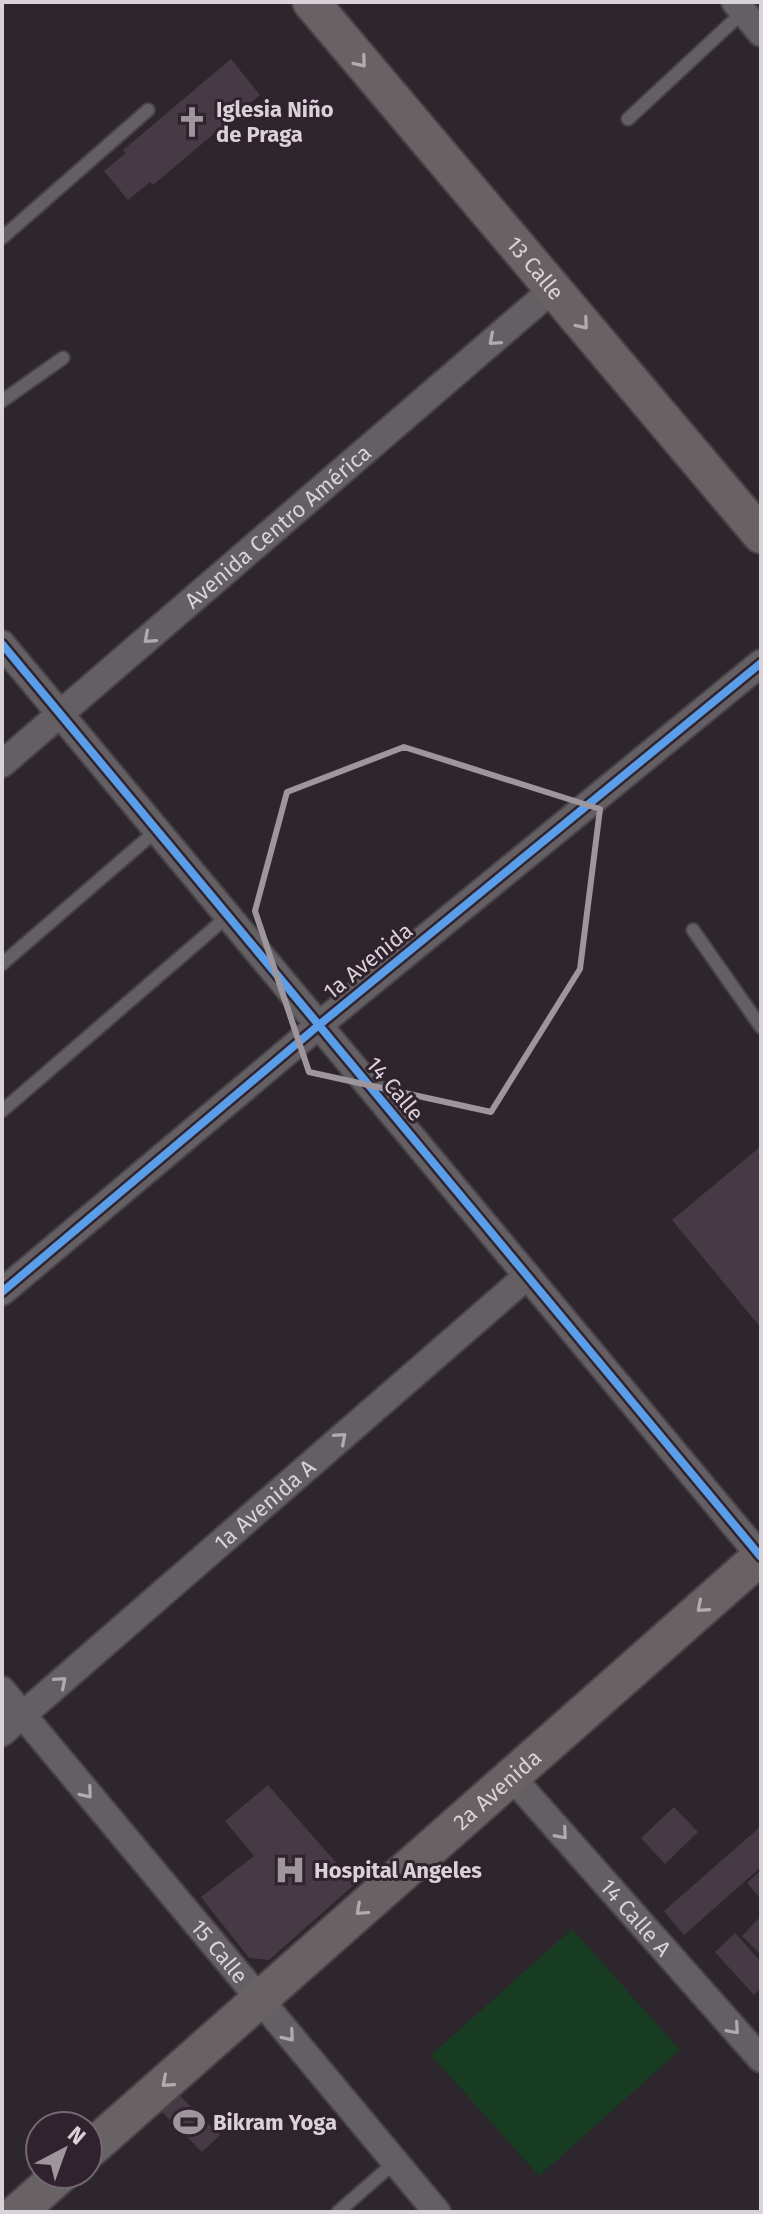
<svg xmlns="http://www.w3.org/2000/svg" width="763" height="2214" font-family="'Fira Sans',sans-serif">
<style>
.green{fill:#173c22}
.building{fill:#463b45}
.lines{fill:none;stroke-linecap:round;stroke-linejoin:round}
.lane-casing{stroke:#484247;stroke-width:16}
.street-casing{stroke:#484247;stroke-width:30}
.secondary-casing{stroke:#484247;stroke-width:40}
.lane{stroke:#645f63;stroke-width:12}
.street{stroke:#645f63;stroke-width:26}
.secondary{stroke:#686264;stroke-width:36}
.cycleway-casing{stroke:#30232e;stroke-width:13}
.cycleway{stroke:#5a9eea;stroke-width:8}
.oneway{stroke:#b2abb0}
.oneway2{stroke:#b1aab0}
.marked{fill:none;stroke:#9d969c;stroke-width:6;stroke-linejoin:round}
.labels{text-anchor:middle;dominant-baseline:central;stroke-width:6;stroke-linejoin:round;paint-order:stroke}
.poi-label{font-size:22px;font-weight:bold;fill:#dad2d9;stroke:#30232e;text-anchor:start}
.street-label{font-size:22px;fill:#dad2d9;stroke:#30232e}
</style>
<rect width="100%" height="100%" fill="#2d262c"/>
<!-- green -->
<polygon class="green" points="572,1929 680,2050 539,2176 431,2055"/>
<!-- building -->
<g class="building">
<polygon points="231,59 260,95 153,185 150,182 128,200 104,171 126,153 123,150"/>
<polygon points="761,1146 761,1328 672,1220"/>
<polygon points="268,1785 355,1884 269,1960 249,1958 201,1897 254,1856 225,1821"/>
<polygon points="674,1807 698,1832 665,1864 641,1838"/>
<polygon points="761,1826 761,1867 684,1935 664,1911"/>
<polygon points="761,1870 761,1899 747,1883"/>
<polygon points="761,1916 761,1955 742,1936"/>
<polygon points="735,1933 761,1962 761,1988 754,1995 715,1952"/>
<polygon points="175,2091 220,2135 202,2152 158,2108"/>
</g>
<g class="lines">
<defs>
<g id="lane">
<polyline points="628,119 743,12"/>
<polyline points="2,238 148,110"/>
<polyline points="2,401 63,358"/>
<polyline points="693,930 761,1027"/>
<polyline points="2,964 157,830"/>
<polyline points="2,1111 228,916"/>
<polyline points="338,2212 395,2162"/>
</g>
<g id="street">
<polyline points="735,2 761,33"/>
<polyline points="2,644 761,1557"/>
<path id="s1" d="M2 764 553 289"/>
<polyline points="2,1292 319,1025 761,663"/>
<path id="s2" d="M2 1690 437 2212"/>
<path id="s3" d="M2 1733 527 1276"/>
<path id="s4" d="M510 1775 761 2059"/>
</g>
<g id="secondary">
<path id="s5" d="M311 2 761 535"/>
<path id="s6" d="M88 2151 761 1556"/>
<polyline points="18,2212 61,2174"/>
</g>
</defs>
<!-- lane casing -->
<use href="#lane" class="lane-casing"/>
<!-- street casing -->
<use href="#street" class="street-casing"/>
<!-- secondary casing -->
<use href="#secondary" class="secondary-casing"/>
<!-- lane -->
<use href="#lane" class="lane"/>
<!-- street -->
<use href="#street" class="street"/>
<!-- secondary -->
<use href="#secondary" class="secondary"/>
<defs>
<g id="cycleway">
<polyline points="2,644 761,1557"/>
<polyline points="2,1292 319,1025 761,663"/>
</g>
</defs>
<!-- cycleway casing -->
<use href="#cycleway" class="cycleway-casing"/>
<!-- cycleway -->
<use href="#cycleway" class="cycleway"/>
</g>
<!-- one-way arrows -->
<defs><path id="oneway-chevron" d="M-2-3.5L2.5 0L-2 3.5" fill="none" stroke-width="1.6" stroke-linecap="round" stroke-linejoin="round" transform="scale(2)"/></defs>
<g class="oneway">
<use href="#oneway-chevron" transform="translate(361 62) rotate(50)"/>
<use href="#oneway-chevron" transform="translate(583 324) rotate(50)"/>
<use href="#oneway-chevron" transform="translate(702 1607) rotate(139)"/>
<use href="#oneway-chevron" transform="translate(361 1910) rotate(138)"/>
<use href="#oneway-chevron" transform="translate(167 2082) rotate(139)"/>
</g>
<g class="oneway2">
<use href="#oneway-chevron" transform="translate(494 340) rotate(139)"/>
<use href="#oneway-chevron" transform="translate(149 638) rotate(139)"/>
<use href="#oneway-chevron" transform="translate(341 1438) rotate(-41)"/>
<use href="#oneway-chevron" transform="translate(61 1682) rotate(-41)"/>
<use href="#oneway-chevron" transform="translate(87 1793) rotate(50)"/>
<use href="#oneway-chevron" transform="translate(562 1834) rotate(49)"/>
<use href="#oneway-chevron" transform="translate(734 2029) rotate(49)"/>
<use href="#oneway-chevron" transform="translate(289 2036) rotate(50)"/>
</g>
<!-- marked area -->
<path class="marked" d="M404 747 600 809 580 969 491 1112 309 1072 255 911 287 792Z"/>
<!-- icons -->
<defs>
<symbol id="church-bare" viewBox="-9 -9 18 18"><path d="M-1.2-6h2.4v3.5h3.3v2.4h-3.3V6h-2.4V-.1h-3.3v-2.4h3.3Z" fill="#9d969c" stroke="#30232e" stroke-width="2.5" paint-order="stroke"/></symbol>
<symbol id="hospital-bare" viewBox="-9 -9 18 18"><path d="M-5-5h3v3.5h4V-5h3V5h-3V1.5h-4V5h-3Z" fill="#9d969c" stroke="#30232e" stroke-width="2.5" paint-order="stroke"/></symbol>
<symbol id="stadium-bare" viewBox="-9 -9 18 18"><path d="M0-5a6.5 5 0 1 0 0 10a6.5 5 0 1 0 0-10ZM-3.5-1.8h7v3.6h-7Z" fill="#9d969c" stroke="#30232e" stroke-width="2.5" paint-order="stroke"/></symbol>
</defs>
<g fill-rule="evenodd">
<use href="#church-bare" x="170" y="100" width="44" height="44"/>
<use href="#hospital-bare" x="268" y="1848" width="44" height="44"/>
<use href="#stadium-bare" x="167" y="2100" width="44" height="44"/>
</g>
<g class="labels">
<!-- poi labels -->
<g class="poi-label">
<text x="216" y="109">Iglesia Niño<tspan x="216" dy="25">de Praga</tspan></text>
<text x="314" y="1870">Hospital Angeles</text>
<text x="213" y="2122">Bikram Yoga</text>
</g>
<!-- street labels -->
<g class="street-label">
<text stroke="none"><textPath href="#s5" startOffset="348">13 Calle</textPath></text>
<text stroke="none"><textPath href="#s1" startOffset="364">Avenida Centro América</textPath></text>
<text transform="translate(368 961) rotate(-39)">1a Avenida</text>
<text transform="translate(395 1089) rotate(50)">14 Calle</text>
<text stroke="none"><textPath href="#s3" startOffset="348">1a Avenida A</textPath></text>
<text stroke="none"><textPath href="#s6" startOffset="546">2a Avenida</textPath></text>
<text stroke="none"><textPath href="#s4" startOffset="190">14 Calle A</textPath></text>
<text stroke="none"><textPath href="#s2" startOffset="340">15 Calle</textPath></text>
</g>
</g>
<!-- border -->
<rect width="763" height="2214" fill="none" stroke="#dad2d9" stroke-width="8"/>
<!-- north arrow -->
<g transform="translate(64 2150) rotate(41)"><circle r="38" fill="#30232e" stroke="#746972" stroke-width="2"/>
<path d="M0-6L14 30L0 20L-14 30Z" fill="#9d969c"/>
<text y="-12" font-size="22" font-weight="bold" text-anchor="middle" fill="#dad2d9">N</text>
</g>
</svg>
